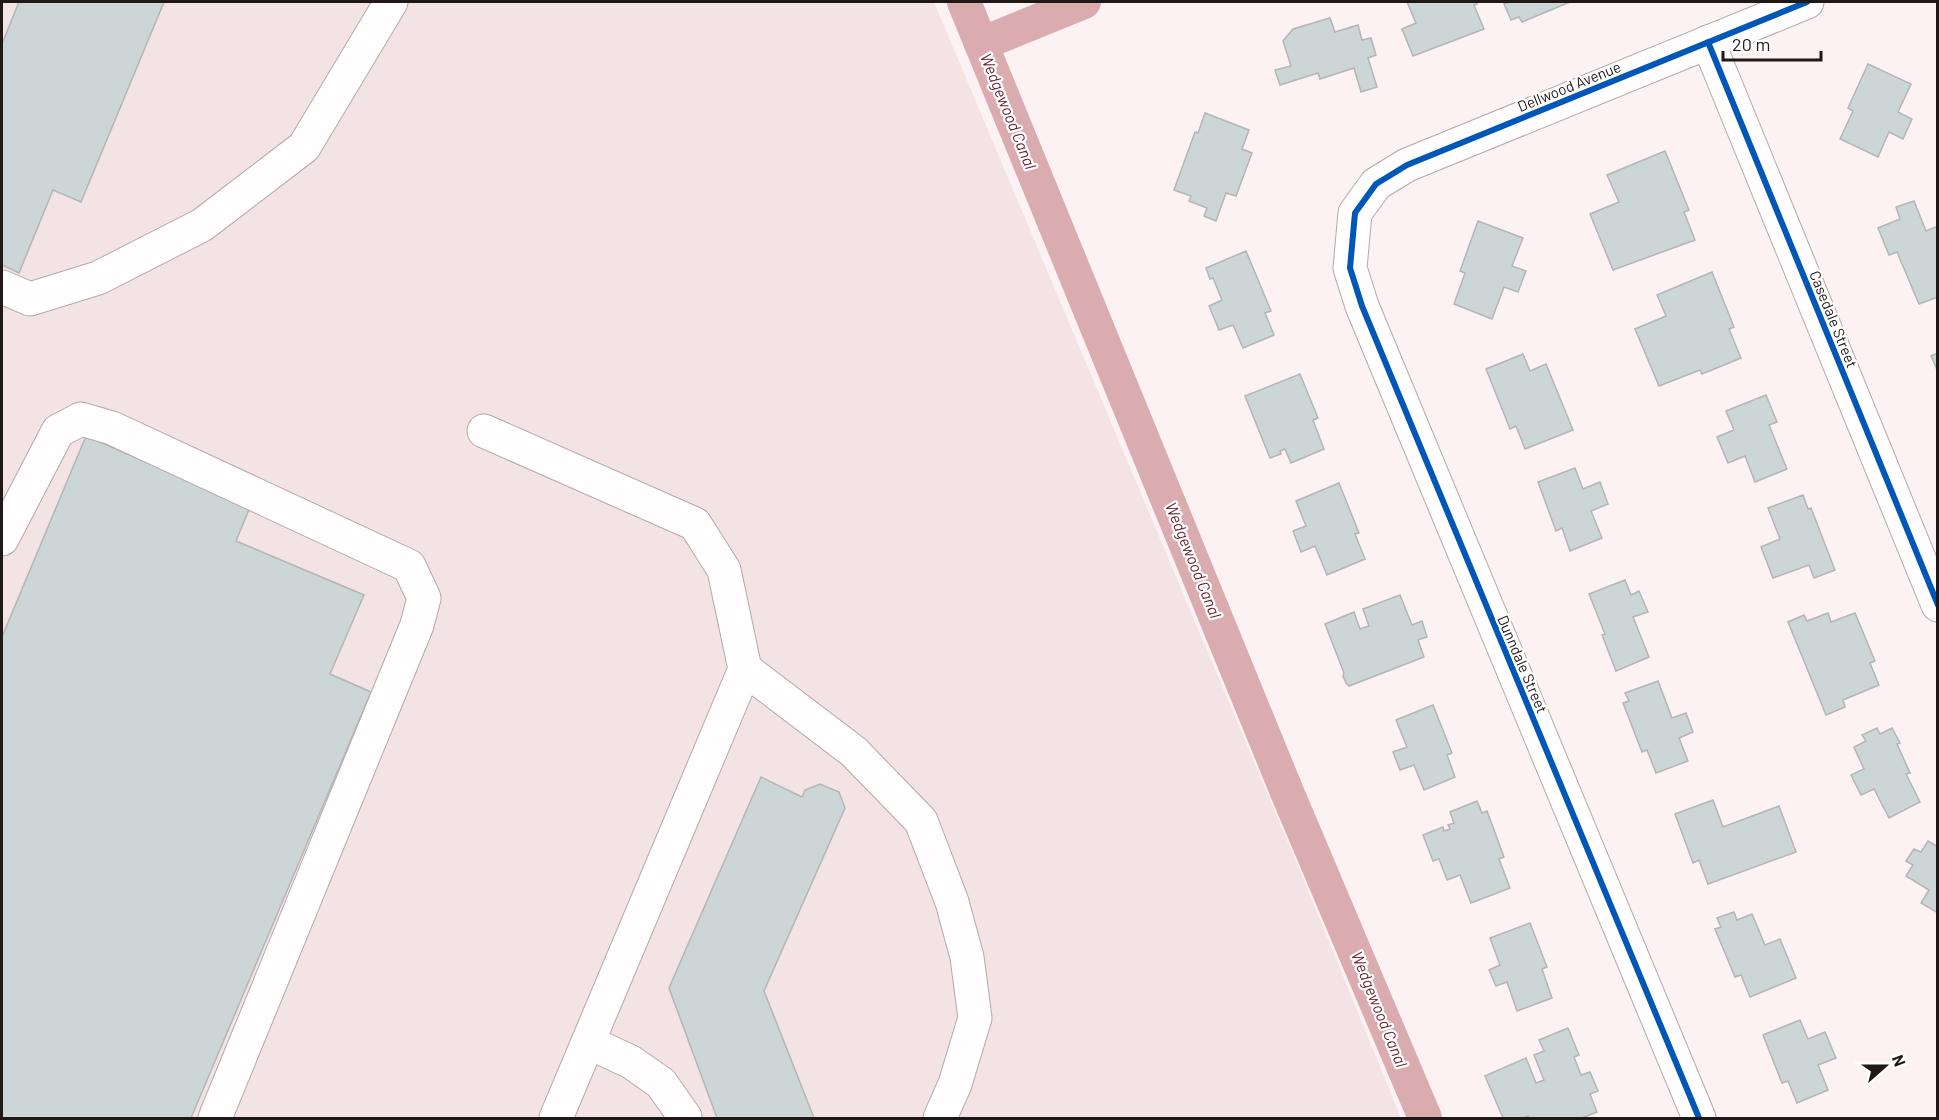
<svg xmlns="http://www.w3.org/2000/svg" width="1939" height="1120" font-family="Barlow,sans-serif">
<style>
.built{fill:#f3e3e4}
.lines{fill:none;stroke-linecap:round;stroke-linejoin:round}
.canal{stroke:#daabaf;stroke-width:34}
.building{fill:#ccd6d6;stroke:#b4b5b5;stroke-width:1.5}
.minor-casing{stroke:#b3a9ab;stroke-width:35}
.minor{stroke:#fffdfd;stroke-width:33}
.cycleway-casing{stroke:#fff;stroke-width:10}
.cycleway{stroke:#0057b8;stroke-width:6}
.labels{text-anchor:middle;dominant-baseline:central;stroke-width:4.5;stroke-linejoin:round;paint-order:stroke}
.street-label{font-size:15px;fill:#201717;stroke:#fff}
.water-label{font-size:16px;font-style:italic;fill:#691e2a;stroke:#fff}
</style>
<rect width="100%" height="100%" fill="#fcf2f4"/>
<!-- built -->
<polygon class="built" points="2,2 934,2 1303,878 1401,1118 2,1118"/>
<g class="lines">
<!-- canal -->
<g class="canal">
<polyline points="964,2 1287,792 1425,1118"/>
<polyline points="981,44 1084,2"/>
</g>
</g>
<!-- building -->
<g class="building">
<polygon points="19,2 164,2 81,202 53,190 19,273 2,265 2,44"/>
<polygon points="1407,2 1476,2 1477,4 1474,5 1484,29 1413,56 1402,29 1416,23"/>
<polygon points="1509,2 1570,2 1522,22 1519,17 1511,20 1504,4"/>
<polygon points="1330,18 1335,32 1358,25 1362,40 1371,38 1376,55 1368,58 1377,87 1361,92 1354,68 1320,79 1318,73 1280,85 1275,70 1291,66 1283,41 1293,29"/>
<polygon points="1868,64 1911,84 1898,112 1912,119 1903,139 1889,132 1878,157 1840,139 1853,111 1848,108"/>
<polygon points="1205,113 1249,130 1242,149 1252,153 1236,196 1226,193 1216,221 1204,216 1207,208 1189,201 1191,196 1174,190 1195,132 1198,133"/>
<polygon points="1665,151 1689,210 1684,212 1695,240 1613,270 1590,214 1619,202 1607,175"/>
<polygon points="1914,201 1926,231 1938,226 1938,297 1919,304 1897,252 1889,255 1878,228 1900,219 1896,207"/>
<polygon points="1478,221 1523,238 1512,266 1526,271 1518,292 1504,287 1492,319 1454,304 1465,273 1460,271"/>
<polygon points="1246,251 1271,311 1265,313 1274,335 1243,348 1233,325 1219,330 1209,306 1222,300 1213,278 1210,279 1206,268"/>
<polygon points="1712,272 1734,327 1729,329 1741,358 1702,374 1700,370 1659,386 1635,329 1666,316 1657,295"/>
<polygon points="1938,353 1938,372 1931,356"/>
<polygon points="1523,354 1530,371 1546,364 1573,430 1525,449 1516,426 1510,429 1486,369"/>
<polygon points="1300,374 1318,418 1313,420 1324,449 1291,463 1285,449 1280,451 1281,454 1270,458 1245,396"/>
<polygon points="1766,395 1777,422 1769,425 1787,469 1755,482 1745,456 1728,463 1717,437 1734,430 1726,411"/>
<polygon points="86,436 250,507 236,541 364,595 330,674 371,692 191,1118 2,1118 2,637"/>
<polygon points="1575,468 1583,489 1600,482 1608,504 1591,511 1602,538 1570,551 1562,528 1556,531 1538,482"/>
<polygon points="1339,483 1359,533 1355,534 1365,559 1327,575 1315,546 1301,552 1293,531 1306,526 1296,501"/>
<polygon points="1803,495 1808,509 1811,508 1835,570 1814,578 1809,565 1773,578 1761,547 1780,539 1768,508"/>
<polygon points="1625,580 1631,595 1639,591 1648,612 1633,617 1649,657 1616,671 1602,635 1605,634 1589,594"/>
<polygon points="1400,595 1412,625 1422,621 1427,637 1418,640 1424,657 1349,686 1346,683 1343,676 1344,673 1325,624 1354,612 1360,629 1369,626 1363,609"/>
<polygon points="1828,613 1831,622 1855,613 1875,661 1870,663 1879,685 1843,700 1845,707 1826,715 1788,622 1804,615 1807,621"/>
<polygon points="1658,681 1672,718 1686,713 1693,732 1679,738 1688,761 1656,773 1647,750 1642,752 1623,703 1629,701 1625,693"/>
<polygon points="1433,705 1452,753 1447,755 1455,777 1424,790 1414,765 1400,770 1393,752 1407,747 1396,720"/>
<polygon points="1877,728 1880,734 1892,728 1900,743 1897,744 1910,773 1906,774 1920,802 1889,818 1874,789 1861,795 1851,775 1864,769 1854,747 1866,741 1862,735"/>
<polygon points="761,777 802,797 805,790 820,784 839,792 845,808 764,991 814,1118 717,1118 669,988"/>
<polygon points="1713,800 1723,827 1779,806 1796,852 1708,884 1699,860 1693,863 1675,814"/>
<polygon points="1477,801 1482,813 1487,811 1504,857 1499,859 1510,888 1471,903 1460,875 1447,880 1439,859 1433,861 1423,835 1443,827 1444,831 1450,829 1448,825 1454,823 1450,812"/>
<polygon points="1928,841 1938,847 1938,913 1921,903 1929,890 1906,876 1913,865 1906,861 1914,849 1921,852"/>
<polygon points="1734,912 1737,920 1752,914 1765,945 1780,939 1796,978 1750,997 1741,975 1735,977 1715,929 1721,927 1717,918"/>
<polygon points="1530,923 1547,967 1542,969 1552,998 1517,1011 1507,982 1496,986 1489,970 1500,965 1490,938"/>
<polygon points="1800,1020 1808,1039 1825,1032 1836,1058 1818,1065 1828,1090 1797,1103 1788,1081 1782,1083 1763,1035"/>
<polygon points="1568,1028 1579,1055 1574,1057 1581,1075 1590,1072 1598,1091 1590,1094 1597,1112 1582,1118 1529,1118 1528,1116 1522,1118 1503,1118 1485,1076 1526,1058 1536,1083 1544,1080 1534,1055 1544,1051 1539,1040"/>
</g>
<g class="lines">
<defs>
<g id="minor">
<polyline points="1708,42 1938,605"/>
<polyline points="2,287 30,299 98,278 202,225 304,147 391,2"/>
<polyline points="484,431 695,524 724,570 745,669 556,1118"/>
<polyline points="2,539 58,431 81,419 112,428 409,566 424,598 417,625 215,1118"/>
<polyline points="745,669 854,752 921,821 952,902 967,957 975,1018 955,1084 940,1118"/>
<polyline points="588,1042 631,1062 661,1083 685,1117"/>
<polyline points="1699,1118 1362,306 1350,268 1355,213 1376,184 1407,165 1807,2"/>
</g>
</defs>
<!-- minor casing -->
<use href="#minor" class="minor-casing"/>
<!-- minor -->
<use href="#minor" class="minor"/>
<defs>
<g id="cycleway">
<polyline points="1708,42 1938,605"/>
<polyline points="1699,1118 1362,306 1350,268 1355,213 1376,184 1407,165 1807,2"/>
</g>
</defs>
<!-- cycleway casing -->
<use href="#cycleway" class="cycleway-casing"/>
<!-- cycleway -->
<use href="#cycleway" class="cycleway"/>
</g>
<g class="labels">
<!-- street labels -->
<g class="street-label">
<text transform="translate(1569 86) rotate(-22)">Dellwood Avenue</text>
<text transform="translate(1834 319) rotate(68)">Casedale Street</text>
<text transform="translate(1523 664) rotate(67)">Dunndale Street</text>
</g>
<!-- water labels -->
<g class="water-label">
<text transform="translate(1009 111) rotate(68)">Wedgewood Canal</text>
<text transform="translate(1194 560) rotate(68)">Wedgewood Canal</text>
<text transform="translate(1380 1009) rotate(68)">Wedgewood Canal</text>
</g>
</g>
<!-- border -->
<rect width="1939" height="1120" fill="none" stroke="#201717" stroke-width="6"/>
<!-- north arrow -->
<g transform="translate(1885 1066) rotate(69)" stroke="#ffffff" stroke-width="4.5" paint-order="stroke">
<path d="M0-4.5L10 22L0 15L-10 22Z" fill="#201717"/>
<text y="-9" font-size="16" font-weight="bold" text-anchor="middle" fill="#201717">N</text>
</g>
<!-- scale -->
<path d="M1723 51v9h98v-9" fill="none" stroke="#201717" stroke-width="3"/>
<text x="1732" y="51" font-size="18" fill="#201717" stroke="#ffffff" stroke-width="4.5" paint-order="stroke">20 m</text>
</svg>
